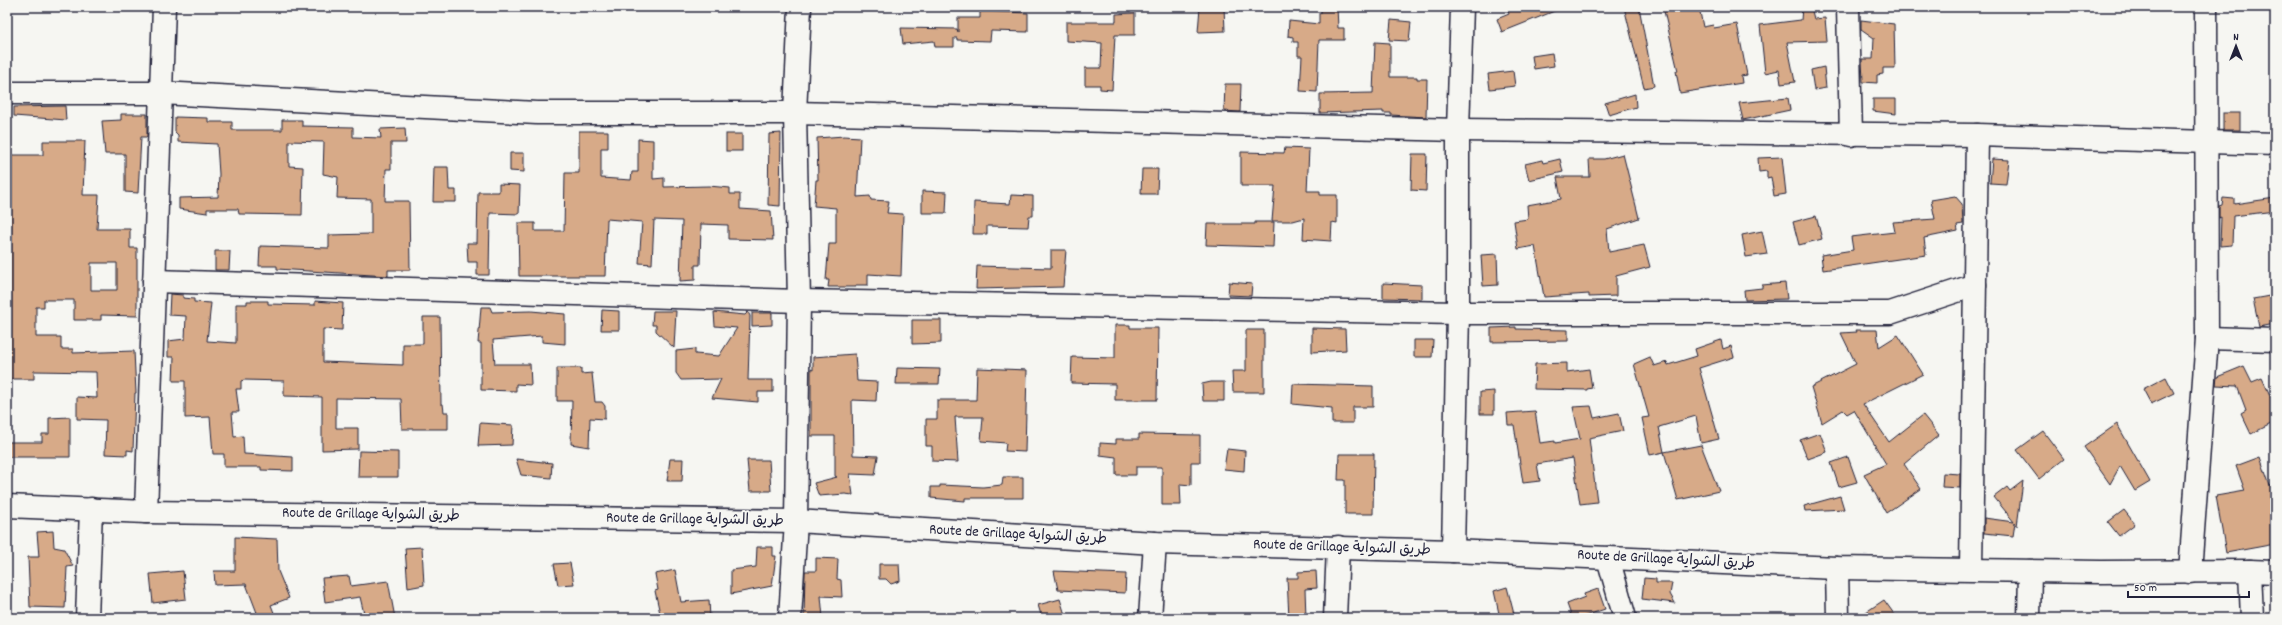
<svg xmlns="http://www.w3.org/2000/svg" width="2282" height="625" font-family="Dekko,'Playpen Sans Arabic',sans-serif">
<style>
.building{fill:#d7aa88;stroke:#22223b;fill-rule:evenodd}
.lines{fill:none;stroke-linecap:round;stroke-linejoin:round}
.minor-casing{stroke:#22223b;stroke-width:25}
.minor{stroke:#f6f6f2;stroke-width:22}
.labels{text-anchor:middle;dominant-baseline:central;stroke-width:4;stroke-linejoin:round;paint-order:stroke}
.street-label{font-size:15px;fill:#22223b;stroke:#f6f6f2}
</style>
<rect width="100%" height="100%" fill="#f6f6f2"/>
<filter id="ink" filterUnits="userSpaceOnUse"><feTurbulence type="fractalNoise" baseFrequency=".025" numOctaves="2"/><feDisplacementMap in="SourceGraphic" scale="8" xChannelSelector="R" yChannelSelector="G"/><feConvolveMatrix kernelMatrix="1 2 1 2 8 2 1 2 1" color-interpolation-filters="sRGB"/></filter>
<g filter="url(#ink)">
<!-- building -->
<g class="building">
<polygon points="1200,7 1224,7 1225,31 1198,32"/>
<polygon points="1321,7 1337,7 1338,28 1344,28 1344,40 1319,40 1317,92 1300,91 1302,56 1298,56 1298,42 1293,42 1293,37 1288,36 1289,21 1319,24 1319,13 1321,13"/>
<polygon points="1507,7 1562,7 1562,8 1502,32 1497,19 1509,14"/>
<polygon points="1624,7 1639,7 1654,86 1644,88"/>
<polygon points="1663,7 1699,7 1703,27 1713,25 1714,28 1737,24 1747,75 1741,76 1742,83 1680,93 1676,71 1678,71"/>
<polygon points="1802,7 1811,7 1814,19 1825,18 1827,41 1787,42 1795,82 1781,84 1779,70 1765,73 1760,25 1801,20"/>
<polygon points="980,11 1028,13 1028,32 991,31 990,41 957,40 957,38 954,38 954,47 935,47 934,41 903,44 901,28 957,29 958,32 958,18 980,18"/>
<polygon points="1135,13 1135,35 1115,35 1112,90 1100,89 1100,85 1085,85 1085,68 1101,68 1102,43 1066,41 1066,22 1116,22 1116,14"/>
<polygon points="1391,20 1411,22 1409,41 1389,40"/>
<polygon points="1861,20 1894,24 1895,68 1883,68 1883,74 1877,75 1877,83 1863,82 1862,59 1873,59 1874,38 1861,29"/>
<polygon points="1375,42 1390,43 1390,77 1417,77 1417,79 1427,79 1426,117 1391,115 1391,113 1383,113 1383,111 1320,113 1320,94 1373,93"/>
<polygon points="1552,53 1554,66 1534,69 1532,56"/>
<polygon points="1824,67 1826,88 1814,90 1811,70"/>
<polygon points="1513,71 1515,86 1490,89 1488,74"/>
<polygon points="1225,84 1241,84 1240,112 1224,111"/>
<polygon points="1635,94 1636,107 1609,115 1605,103"/>
<polygon points="1788,98 1790,110 1743,120 1739,103"/>
<polygon points="1873,99 1896,99 1896,114 1873,111"/>
<polygon points="65,106 66,120 14,116 14,107"/>
<rect x="2223" y="113" width="17" height="17"/>
<polygon points="121,114 147,114 147,137 141,137 138,193 125,192 125,154 105,154 102,121 121,120"/>
<polygon points="175,117 208,118 208,122 232,122 232,130 282,130 282,120 302,120 302,126 353,127 353,137 381,138 380,129 405,128 406,143 391,143 391,169 386,169 385,201 409,201 410,270 388,270 388,276 277,269 277,266 259,266 260,246 329,248 329,235 371,234 371,199 337,198 338,177 323,174 324,142 289,141 289,166 303,167 302,215 239,214 238,209 207,209 207,213 179,209 179,198 218,197 219,174 217,144 178,142 178,135 175,132"/>
<polygon points="579,131 608,131 608,148 601,148 601,178 631,180 632,172 638,172 638,139 653,140 653,179 664,178 664,187 709,186 730,188 730,194 740,194 740,209 771,211 773,240 728,239 728,225 701,224 700,265 695,265 695,280 680,281 682,221 654,220 652,264 639,263 642,222 607,219 605,276 519,276 518,223 535,223 535,231 564,231 565,173 579,173"/>
<polygon points="781,133 780,206 768,205 769,134"/>
<rect x="726" y="134" width="16" height="17"/>
<polygon points="844,136 860,137 857,197 870,196 871,200 889,201 887,213 903,214 901,276 868,274 868,285 856,285 856,287 828,287 829,280 826,280 829,244 836,244 836,208 814,206 816,180 818,180 817,138"/>
<path d="M43 141H85L83 195H99L97 229H130V248H137V316L101 315V320H74V300H44V307H36V337H61V349H73V353L134 351 136 393H135L133 451 127 450V455L105 454 106 420 77 419V397L97 398 96 372 34 371V379H7V155H43ZM91 263H117V290H91Z"/>
<polygon points="1285,148 1309,149 1307,191 1320,191 1320,195 1337,195 1337,223 1332,222 1331,241 1303,239 1304,218 1293,221 1272,221 1275,186 1241,186 1241,152 1284,153"/>
<polygon points="510,153 524,153 524,172 510,171"/>
<polygon points="1412,154 1427,154 1426,191 1411,190"/>
<polygon points="1623,154 1639,218 1607,229 1609,252 1644,245 1650,267 1616,276 1616,296 1589,297 1589,294 1544,297 1535,246 1518,249 1514,221 1528,219 1527,205 1561,199 1557,177 1590,177 1589,159 1604,159"/>
<polygon points="1782,157 1786,194 1774,196 1771,177 1767,178 1767,171 1759,172 1758,158"/>
<polygon points="1560,159 1563,172 1529,180 1525,164 1542,160 1543,163"/>
<polygon points="1992,159 2009,160 2006,184 1990,183"/>
<polygon points="434,167 448,167 449,190 456,190 456,202 433,202"/>
<polygon points="1142,169 1158,169 1157,194 1141,194"/>
<polygon points="499,184 520,185 519,214 490,213 489,275 477,275 477,262 468,262 467,243 477,243 478,192 499,192"/>
<polygon points="922,191 947,192 946,213 922,213"/>
<polygon points="1011,195 1033,196 1033,216 1029,216 1028,227 987,226 987,234 973,234 974,202 1010,204"/>
<polygon points="1955,196 1962,204 1963,224 1957,225 1958,231 1924,238 1926,255 1823,270 1821,255 1853,250 1851,237 1895,232 1893,222 1935,219 1931,200"/>
<polygon points="2223,198 2234,199 2234,204 2275,198 2275,211 2233,216 2232,245 2220,246 2221,217 2219,218 2219,206 2222,205"/>
<polygon points="1816,216 1822,239 1799,245 1793,222"/>
<polygon points="1255,222 1274,222 1273,247 1206,245 1207,224 1255,224"/>
<polygon points="1762,231 1767,254 1746,257 1742,235"/>
<polygon points="1051,250 1066,250 1063,287 976,289 977,266 1051,268"/>
<polygon points="215,251 230,251 229,270 215,270"/>
<polygon points="1497,254 1498,285 1483,286 1481,255"/>
<polygon points="1229,282 1252,284 1251,296 1228,295"/>
<polygon points="1383,283 1422,285 1422,299 1383,298"/>
<polygon points="1785,283 1787,299 1745,300 1744,290 1762,288 1762,285"/>
<polygon points="170,294 183,295 183,298 194,299 194,302 211,303 207,341 236,343 236,304 247,304 247,301 268,301 268,304 315,305 315,301 343,303 342,330 323,329 323,362 403,365 403,344 423,344 423,317 440,317 441,404 443,404 444,412 448,412 448,429 402,429 401,399 336,398 336,428 358,428 358,449 322,450 322,397 284,396 284,381 244,380 241,381 241,389 236,389 239,412 232,412 234,437 243,436 244,454 293,457 293,471 261,470 261,467 224,467 224,454 213,454 210,417 185,418 185,381 173,381 174,357 168,357 168,341 185,339 186,316 169,315"/>
<polygon points="2275,295 2275,324 2259,327 2253,299"/>
<polygon points="481,307 490,307 492,312 531,311 565,314 565,344 542,342 542,336 493,340 495,364 530,364 531,385 516,384 516,391 481,390 481,343 478,343"/>
<polygon points="602,310 619,311 619,330 601,330"/>
<polygon points="653,311 676,311 674,348 656,331 656,325 652,325"/>
<polygon points="714,312 745,315 748,312 750,316 748,380 773,380 773,392 758,392 758,402 712,398 721,379 681,380 676,373 676,351 695,349 695,354 719,356 737,328 715,326"/>
<polygon points="752,313 772,313 772,325 752,326"/>
<polygon points="912,320 941,320 941,343 912,344"/>
<polygon points="1115,325 1130,325 1130,328 1158,328 1157,400 1115,400 1115,384 1071,383 1072,357 1115,358"/>
<polygon points="1516,327 1516,329 1568,330 1568,341 1491,342 1491,328"/>
<polygon points="1312,328 1345,329 1346,350 1312,352"/>
<polygon points="1246,330 1264,330 1264,392 1233,392 1232,371 1246,371"/>
<polygon points="1856,330 1877,330 1879,347 1898,335 1923,374 1863,404 1889,442 1923,415 1939,435 1904,464 1921,489 1886,513 1864,474 1886,464 1854,410 1847,414 1843,410 1822,423 1811,387 1856,364 1841,333 1857,332"/>
<polygon points="1414,340 1433,340 1432,357 1414,357"/>
<polygon points="1721,340 1723,349 1731,346 1734,357 1699,368 1719,439 1701,443 1696,416 1659,427 1664,452 1650,455 1642,418 1649,417 1634,364 1650,357 1654,366 1667,362 1668,365 1697,356 1695,349"/>
<polygon points="855,354 857,381 877,382 876,401 852,400 853,455 878,456 875,475 850,474 853,495 845,494 819,496 814,483 837,477 835,476 835,436 811,436 811,369 813,370 813,357"/>
<polygon points="1567,363 1567,372 1589,369 1592,388 1587,389 1587,390 1534,389 1535,364"/>
<polygon points="2244,366 2252,382 2262,378 2275,406 2275,422 2251,434 2241,413 2246,410 2237,386 2216,385 2217,377"/>
<polygon points="557,368 581,368 581,374 592,373 595,402 602,402 605,406 605,419 590,418 589,447 571,444 572,401 557,401"/>
<polygon points="897,368 940,369 939,384 896,384"/>
<polygon points="977,368 1027,370 1025,452 1005,451 1006,443 981,441 983,417 955,417 958,462 932,461 932,446 926,446 926,419 937,419 937,400 976,400"/>
<polygon points="2166,377 2174,393 2151,404 2143,389"/>
<polygon points="1211,382 1224,382 1224,401 1203,401 1202,384"/>
<polygon points="1293,384 1373,386 1373,407 1353,407 1353,423 1332,423 1332,408 1292,404"/>
<polygon points="1494,391 1494,414 1480,414 1480,392"/>
<polygon points="1591,406 1594,418 1619,413 1623,431 1589,438 1597,502 1580,504 1573,458 1537,464 1540,481 1523,483 1514,425 1508,425 1507,413 1535,411 1540,443 1555,441 1555,443 1580,439 1573,407"/>
<polygon points="70,417 70,457 7,457 7,442 42,442 42,434 49,434 49,418"/>
<polygon points="480,423 513,425 512,445 478,446"/>
<polygon points="2117,424 2150,482 2135,491 2120,466 2110,484 2084,447"/>
<polygon points="2043,431 2064,459 2039,479 2017,450"/>
<polygon points="1820,433 1827,452 1808,459 1800,440"/>
<polygon points="1139,434 1200,435 1200,462 1191,462 1191,485 1180,484 1181,505 1162,505 1162,467 1136,467 1136,475 1116,475 1116,457 1100,455 1100,443 1116,444 1116,439 1139,439"/>
<polygon points="1701,445 1719,491 1678,500 1664,452"/>
<polygon points="1227,449 1245,451 1244,471 1224,469"/>
<polygon points="359,451 398,452 398,477 358,477"/>
<polygon points="1339,454 1374,454 1373,514 1345,514 1345,480 1338,480"/>
<polygon points="1848,457 1857,482 1839,487 1831,463"/>
<polygon points="2260,457 2270,486 2275,485 2275,544 2226,553 2216,496 2245,491 2236,466"/>
<polygon points="516,459 552,463 551,478 521,475"/>
<polygon points="670,459 683,459 682,481 667,481"/>
<polygon points="747,460 769,460 771,491 750,491"/>
<polygon points="1943,473 1960,474 1960,488 1942,487"/>
<polygon points="1003,477 1023,477 1023,498 965,498 965,501 931,498 931,487 940,487 940,485 983,487 1002,485"/>
<polygon points="2023,481 2017,526 2015,523 2013,536 1984,533 1984,518 2014,522 1994,497 2007,487 2010,491"/>
<polygon points="1840,496 1844,509 1805,511 1804,506"/>
<polygon points="2124,510 2135,524 2119,536 2108,522"/>
<polygon points="53,531 54,547 64,549 73,566 67,567 65,608 30,607 28,557 39,557 37,532"/>
<polygon points="235,537 277,539 278,571 289,598 271,605 276,618 259,618 246,584 215,585 214,571 235,571"/>
<polygon points="422,547 424,585 408,588 405,548"/>
<polygon points="757,547 773,547 773,556 776,556 772,586 731,594 731,570 756,567"/>
<polygon points="816,558 838,559 837,579 841,580 842,597 821,596 823,618 804,618 805,571 816,571"/>
<polygon points="570,563 574,584 558,585 554,564"/>
<polygon points="879,564 899,564 900,581 891,584 886,579 879,579"/>
<polygon points="675,570 681,602 709,600 710,618 661,618 655,591 658,590 655,574"/>
<polygon points="183,571 186,599 153,603 150,574"/>
<polygon points="1054,571 1126,574 1125,593 1058,590"/>
<polygon points="1316,571 1317,588 1305,589 1306,618 1289,618 1287,578 1298,578 1298,572"/>
<polygon points="349,576 351,586 388,581 395,618 365,618 360,597 325,602 322,578"/>
<polygon points="1644,578 1656,579 1656,583 1672,583 1670,594 1675,603 1642,599"/>
<polygon points="1507,587 1515,618 1500,618 1494,591"/>
<polygon points="1598,589 1605,609 1579,618 1572,618 1567,604 1585,597 1584,594"/>
<polygon points="1060,599 1066,618 1042,618 1038,605"/>
<polygon points="1884,600 1897,618 1857,618"/>
</g>
<g class="lines">
<defs>
<g id="minor">
<polyline points="1848,7 1851,135"/>
<polyline points="7,93 161,93 537,113 795,113 1458,130 1977,135 2275,144"/>
<polyline points="154,281 799,301 1458,313 1890,313 1975,285"/>
<polyline points="2207,338 2275,340"/>
<polyline points="7,506 146,512 796,521 1155,543 1453,551 1837,568 2101,572 2250,571 2275,572"/>
<polyline points="146,512 164,7"/>
<polyline points="1453,551 1458,313 1458,130 1462,7"/>
<polyline points="1608,558 1625,618"/>
<polyline points="1837,568 1838,618"/>
<polyline points="1971,569 1977,135"/>
<polyline points="2250,571 2252,618"/>
<polyline points="2190,572 2207,338 2206,7"/>
<polyline points="87,618 91,509"/>
<polyline points="790,618 796,521 799,301 795,113 800,7"/>
<polyline points="1150,618 1155,543"/>
<polyline points="1335,618 1338,547"/>
<polyline points="2029,618 2030,571"/>
</g>
</defs>
<!-- minor casing -->
<use href="#minor" class="minor-casing"/>
<!-- minor -->
<use href="#minor" class="minor"/>
</g>
</g>
<g class="labels">
<!-- street labels -->
<g class="street-label">
<text transform="translate(371 515) rotate(1)">Route de Grillage طريق الشواية</text>
<text transform="translate(695 520) rotate(1)">Route de Grillage طريق الشواية</text>
<text transform="translate(1018 535) rotate(3)">Route de Grillage طريق الشواية</text>
<text transform="translate(1342 548) rotate(2)">Route de Grillage طريق الشواية</text>
<text transform="translate(1666 560) rotate(3)">Route de Grillage طريق الشواية</text>
</g>
</g>
<!-- margin -->
<rect width="2282" height="625" fill="none" stroke="#f6f6f2" stroke-width="24"/>
<rect x="12" y="12" width="2258" height="601" fill="none" stroke="#22223b" stroke-width="1.5" filter="url(#ink)"/>
<!-- north arrow -->
<g transform="translate(2236 46)" stroke="#f6f6f2" stroke-width="3" paint-order="stroke">
<path d="M0-3L7 15L0 10L-7 15Z" fill="#22223b"/>
<text y="-6" font-size="11" font-weight="bold" text-anchor="middle" fill="#22223b">N</text>
</g>
<!-- scale -->
<path d="M2128 591v6h121v-6" fill="none" stroke="#22223b" stroke-width="2"/>
<text x="2134" y="591" font-size="12" fill="#22223b" stroke="#f6f6f2" stroke-width="3" paint-order="stroke">50 m</text>
</svg>
